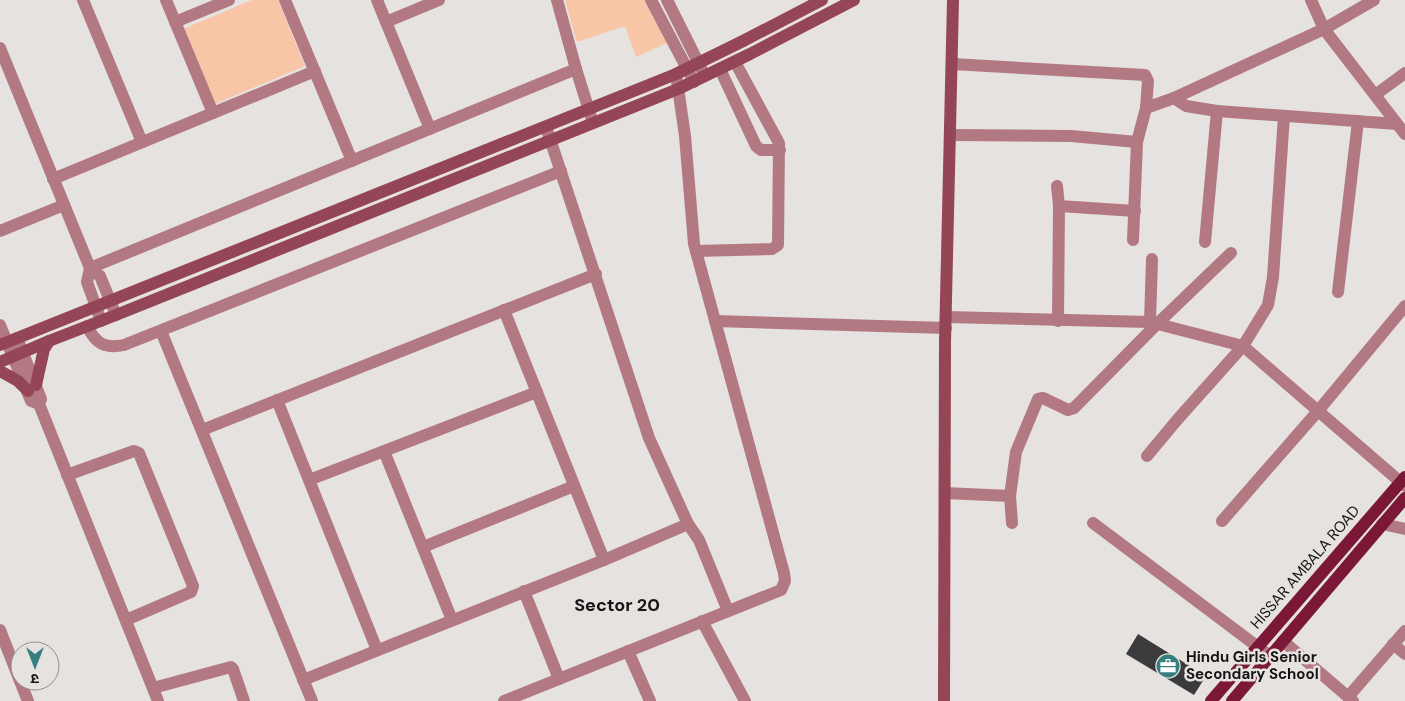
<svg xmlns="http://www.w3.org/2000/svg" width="1405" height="701" font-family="'DM Sans','Noto Sans Devanagari',sans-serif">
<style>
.green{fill:#f9c5a7}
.building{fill:#3b3a3c}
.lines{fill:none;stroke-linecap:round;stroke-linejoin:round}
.street{stroke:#b27983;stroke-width:12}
.secondary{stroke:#944556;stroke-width:12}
.primary{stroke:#7c1837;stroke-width:12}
.labels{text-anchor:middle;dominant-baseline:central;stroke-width:5;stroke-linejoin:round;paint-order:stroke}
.street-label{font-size:15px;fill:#151414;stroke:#e6e2e0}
.poi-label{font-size:15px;font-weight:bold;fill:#151414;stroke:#e6e2e0;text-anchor:start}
.quarter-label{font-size:18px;font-weight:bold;fill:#151414;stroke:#e6e2e0}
</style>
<rect width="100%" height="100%" fill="#e6e2e0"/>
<!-- green -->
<g class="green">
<polygon points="252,0 278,0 305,66 215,104 183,29"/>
<polygon points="565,0 646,0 667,43 636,57 625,26 577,42"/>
</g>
<!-- building -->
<polygon class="building" points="1138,634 1206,676 1194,695 1126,654"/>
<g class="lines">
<!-- street -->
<g class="street">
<polyline points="83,0 142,142"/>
<polyline points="166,0 213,113"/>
<polyline points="285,0 352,161"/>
<polyline points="377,0 430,129"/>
<polyline points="557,0 576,69 593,123"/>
<polyline points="651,0 694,82"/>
<polyline points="667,0 705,76"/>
<polyline points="1311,0 1324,29 1405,134"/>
<polyline points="175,22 229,0"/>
<polyline points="386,22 439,0"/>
<polyline points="0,48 90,268 100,276 116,315"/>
<polyline points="952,64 1145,75 1148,81 1146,108 1137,142 1133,240"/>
<polyline points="720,69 756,146 761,150 780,150"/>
<polyline points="1375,95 1405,73"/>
<polyline points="1174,98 1186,106 1217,111 1397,124"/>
<polyline points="1146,108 1174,98 1324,29 1374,0"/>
<polyline points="547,130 649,438 688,524 699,540 728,611"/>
<polyline points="950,135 1071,136 1137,142"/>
<polyline points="53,179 315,71"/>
<polyline points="1057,186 1059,206 1058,321"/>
<polyline points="1059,206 1135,211"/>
<polyline points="0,231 64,205"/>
<polyline points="1205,242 1217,111"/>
<polyline points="696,251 772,249 778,245 779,143 735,62"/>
<polyline points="90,268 576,69"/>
<polyline points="90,268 87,282 101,321"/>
<polyline points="1338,292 1358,121"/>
<polyline points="504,310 604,560"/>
<polyline points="946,317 1150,322 1243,346 1405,486"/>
<polyline points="715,321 946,328"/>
<polyline points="1150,322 1152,259"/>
<polyline points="0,325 31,401 39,404"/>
<path d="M87 326C96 344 105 349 124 345L561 171"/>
<polyline points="161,331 312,701"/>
<polyline points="17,338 41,399 39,404 158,701"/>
<polyline points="277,400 377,650"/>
<polyline points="202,430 596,274"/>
<polyline points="384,451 452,620"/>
<polyline points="1147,456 1177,420 1243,346 1268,305 1273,277 1284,116"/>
<polyline points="67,475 134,451 139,453 193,586 191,592 126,620"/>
<polyline points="309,480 537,392"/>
<polyline points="945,493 1010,496"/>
<polyline points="1222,521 1318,411 1405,306"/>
<polyline points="1012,523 1010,496 1016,452 1038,399 1043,398 1068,410 1074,408 1157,324 1231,253"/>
<polyline points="1093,523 1270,656"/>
<polyline points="1382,524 1405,529"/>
<polyline points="423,547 574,486"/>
<polyline points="524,591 559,679"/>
<polyline points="702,621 745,701"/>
<polyline points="0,630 20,681"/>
<polyline points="1283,641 1353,701"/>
<polyline points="1393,644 1405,654"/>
<polyline points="628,651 650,701"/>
<polyline points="303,680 604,560 688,524"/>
<polyline points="20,681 28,701"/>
<polyline points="153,688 231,667 233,669 244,701"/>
<polyline points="1348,697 1405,631"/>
<polyline points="504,701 781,590 785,581 784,573 694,244 685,136 676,74"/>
</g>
<!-- secondary -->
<g class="secondary">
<polyline points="0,345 676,74 743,41 822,0"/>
<polyline points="0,362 49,341 116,315 678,89 750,54 854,0"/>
<polyline points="0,371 18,381 28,391"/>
<polyline points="36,385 44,349 49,341"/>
<polyline points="944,701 945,342 953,0"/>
</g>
<!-- primary -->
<g class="primary">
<polyline points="1211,701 1405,477"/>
<polyline points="1232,701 1405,498"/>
</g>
</g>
<!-- icons -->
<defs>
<symbol id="office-disc" viewBox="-11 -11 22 22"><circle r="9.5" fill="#367f81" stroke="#e6e2e0"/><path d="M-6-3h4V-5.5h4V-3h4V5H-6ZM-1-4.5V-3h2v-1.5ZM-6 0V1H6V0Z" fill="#fff"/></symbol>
</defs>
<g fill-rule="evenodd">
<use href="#office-disc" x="1154" y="652" width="28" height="28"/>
</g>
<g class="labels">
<!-- street labels -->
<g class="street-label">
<text transform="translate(1305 567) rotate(-49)">HISSAR AMBALA ROAD</text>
</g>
<!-- poi labels -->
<g class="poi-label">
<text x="1186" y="657">Hindu Girls Senior<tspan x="1186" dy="17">Secondary School</tspan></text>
</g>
<!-- quarter labels -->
<g class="quarter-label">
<text x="617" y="605">Sector 20</text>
</g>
</g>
<!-- north arrow -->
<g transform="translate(35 666) rotate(180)"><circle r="24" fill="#e6e2e0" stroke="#92908e"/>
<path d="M0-4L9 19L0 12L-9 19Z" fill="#367f81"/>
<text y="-8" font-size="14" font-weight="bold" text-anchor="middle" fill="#151414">उ</text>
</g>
</svg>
